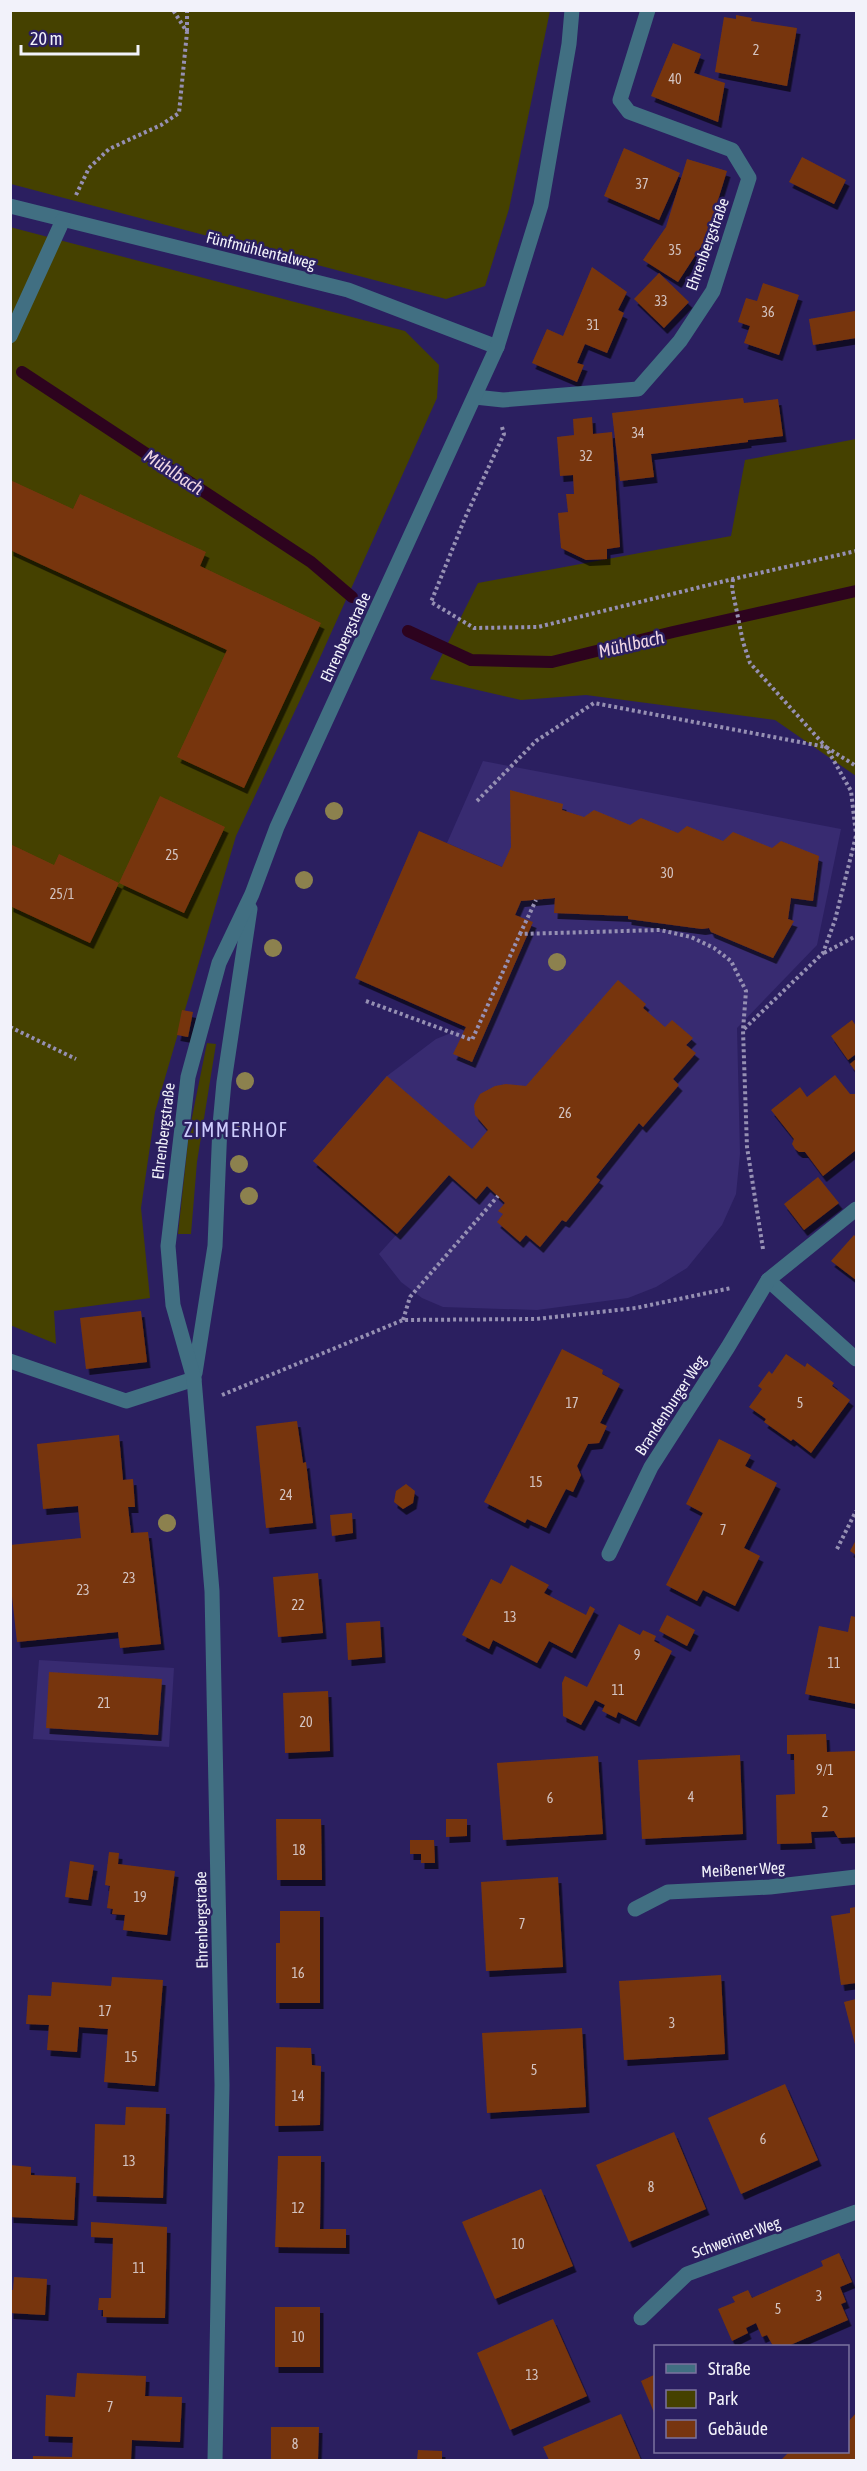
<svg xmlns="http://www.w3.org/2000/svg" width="867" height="2471" font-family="'Asap Condensed',sans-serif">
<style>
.built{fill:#382b71}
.green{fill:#454100}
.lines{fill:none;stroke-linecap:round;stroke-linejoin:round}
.stream{stroke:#2d031e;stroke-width:12}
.building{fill:#773510;filter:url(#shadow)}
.path{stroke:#9690b3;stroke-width:4;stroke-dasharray:3 3;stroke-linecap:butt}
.minor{stroke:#416f82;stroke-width:15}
.tree{fill:#8c814e}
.labels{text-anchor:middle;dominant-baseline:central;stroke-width:5;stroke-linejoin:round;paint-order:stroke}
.number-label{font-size:14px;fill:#d3c3c0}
.street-label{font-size:16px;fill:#f2f2fa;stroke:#2b1f60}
.water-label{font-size:18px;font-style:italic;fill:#f0d7e4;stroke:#2b1f60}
.quarter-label{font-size:20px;letter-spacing:1.5px;fill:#cdccfc;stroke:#2b1f60}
</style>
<defs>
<filter id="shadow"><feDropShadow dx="3.5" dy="6" stdDeviation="0" flood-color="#0009"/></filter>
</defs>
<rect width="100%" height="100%" fill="#2b1f60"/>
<!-- built -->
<g class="built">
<polygon points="483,761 841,829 817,945 737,1028 740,1154 736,1194 722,1225 687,1268 656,1287 628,1298 537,1310 443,1307 422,1298 401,1282 379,1254 397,1234 313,1161 387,1076 436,1039 466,1027 530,879 447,843"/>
<polygon points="39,1660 174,1668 169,1747 33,1739"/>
</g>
<!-- green -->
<g class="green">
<polygon points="10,11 550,11 509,209 485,286 446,299 11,184"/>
<polygon points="10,227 405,331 439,365 437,398 318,662 236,836 155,1112 141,1208 150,1298 54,1311 56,1344 10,1325"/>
<polygon points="856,439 856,776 775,720 586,695 521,700 430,679 478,583 731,536 745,460"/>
<polygon points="207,1043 216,1044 197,1162 191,1234 178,1234 189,1132"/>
</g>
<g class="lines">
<!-- stream -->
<g class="stream">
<polyline points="22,372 311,562 352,597"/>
<polyline points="408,631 471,660 552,662 673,632 856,591"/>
</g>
</g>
<!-- building -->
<g class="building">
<polygon points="736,15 752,18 751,21 797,28 787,86 715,72 724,17 736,19"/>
<polygon points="673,43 701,54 694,73 725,83 718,122 651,96"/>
<polygon points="624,148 680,173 659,220 604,196"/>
<polygon points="802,157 846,180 834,204 789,182"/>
<polygon points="687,159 727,171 706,239 678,282 643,260 666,227"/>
<polygon points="592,267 627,292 618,310 624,313 607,353 585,344 577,363 584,365 577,382 532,363 547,329 563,336"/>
<polygon points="659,273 689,302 664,328 634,299"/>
<polygon points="763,283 799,295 779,355 744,343 750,326 738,322 746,298 757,301"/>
<polygon points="855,311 856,338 813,345 809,319"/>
<polygon points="743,398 744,403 778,399 783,436 748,440 748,442 651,454 654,477 620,481 612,413"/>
<polygon points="592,417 593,434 612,432 620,547 607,549 607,559 586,560 561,548 558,513 568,512 566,494 574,494 573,475 560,476 557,437 574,435 573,419"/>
<polygon points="10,480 73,509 80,494 206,552 200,566 321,623 244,788 177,757 227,650 10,550"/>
<polygon points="510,790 563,804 562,810 584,817 594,810 630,825 641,818 678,833 687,826 723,841 733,832 772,848 781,841 819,856 813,901 791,898 788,919 794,921 773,958 711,932 709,928 702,929 628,919 628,916 554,913 555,898 521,901 515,915 533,922 472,1062 453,1054 466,1027 355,978 419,831 502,867 511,847"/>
<polygon points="160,796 225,827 184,913 119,883"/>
<polygon points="10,844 54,865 59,854 119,883 90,943 10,906"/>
<polygon points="618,980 646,1004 643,1008 665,1027 672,1020 693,1038 686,1045 696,1053 673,1079 679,1085 643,1127 639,1123 596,1177 600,1180 566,1222 562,1220 540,1247 526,1235 520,1242 497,1222 503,1214 498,1211 505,1203 487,1186 476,1199 449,1175 397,1234 313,1161 387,1076 472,1149 488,1130 475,1115 474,1105 480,1094 495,1086 506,1084 526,1086"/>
<polygon points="182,1010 193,1012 188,1037 177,1035"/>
<polygon points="852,1020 856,1026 856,1054 848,1060 831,1036"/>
<polygon points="856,1059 856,1072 850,1064"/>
<polygon points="835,1075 850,1094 856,1094 856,1150 823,1176 805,1152 799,1152 795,1149 792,1144 794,1139 771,1110 800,1087 807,1097"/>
<polygon points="818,1177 839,1203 804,1230 784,1204"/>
<polygon points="854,1235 856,1237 856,1280 831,1261"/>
<polygon points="141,1311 147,1362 86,1369 80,1318"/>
<polygon points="562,1349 603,1370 602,1374 620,1384 600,1423 607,1426 599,1443 588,1444 577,1466 581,1475 573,1492 566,1489 546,1528 527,1519 525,1523 484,1502"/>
<polygon points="786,1354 805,1367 807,1363 834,1383 832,1386 850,1400 811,1453 793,1439 791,1441 764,1422 766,1419 749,1407 762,1389 758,1386 769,1371 772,1374"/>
<polygon points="297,1421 303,1463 306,1462 313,1523 266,1528 256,1426"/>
<polygon points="119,1435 123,1480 133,1479 135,1507 128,1507 131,1533 148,1532 161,1644 120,1648 118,1632 17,1642 10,1578 10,1545 81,1538 78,1506 43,1509 37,1444"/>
<polygon points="719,1439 751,1455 745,1466 777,1483 744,1548 760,1556 735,1606 703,1590 697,1601 666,1585 703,1513 686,1504"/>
<polygon points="406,1484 415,1491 413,1503 403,1509 394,1502 396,1491"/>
<polygon points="352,1513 353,1533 332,1536 330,1515"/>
<polygon points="856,1540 856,1555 850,1551"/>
<polygon points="511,1565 549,1585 544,1593 586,1615 590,1606 595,1609 572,1653 549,1641 537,1663 493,1640 489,1649 462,1635 491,1579 501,1584"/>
<polygon points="318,1573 323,1633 278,1637 273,1577"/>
<polygon points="667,1615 695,1630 687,1646 659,1631"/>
<polygon points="851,1616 856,1617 856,1704 805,1694 819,1626 848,1632"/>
<polygon points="380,1621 382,1657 348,1660 346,1623"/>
<polygon points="619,1624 640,1635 643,1630 656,1636 654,1641 672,1651 636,1721 618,1712 616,1718 602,1711 605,1705 595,1700 581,1725 563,1716 562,1683 565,1676 587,1687"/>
<polygon points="49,1672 162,1679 158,1735 46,1728"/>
<polygon points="328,1691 330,1751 285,1753 283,1693"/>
<polygon points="826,1734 827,1752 856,1751 856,1837 838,1838 834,1831 811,1832 812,1843 777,1844 776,1795 795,1794 794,1754 787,1754 787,1735"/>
<polygon points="740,1755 743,1834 642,1839 638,1760"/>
<polygon points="598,1756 603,1834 503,1840 497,1763"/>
<polygon points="276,1819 321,1819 322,1880 277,1880"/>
<polygon points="446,1819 467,1819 467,1836 446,1837"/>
<polygon points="410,1840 434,1840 435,1863 421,1863 421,1854 410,1854"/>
<polygon points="109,1852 119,1853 118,1864 175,1871 167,1935 123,1930 125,1915 112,1914 113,1909 107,1908 110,1886 105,1885"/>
<polygon points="70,1861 94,1865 88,1900 65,1897"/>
<polygon points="558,1877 563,1967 486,1971 481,1882"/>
<polygon points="856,1907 856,1983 841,1985 831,1916 850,1913 850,1908"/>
<polygon points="280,1911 320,1911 320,2003 276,2003 276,1943 280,1943"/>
<polygon points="721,1975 725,2054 624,2060 619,1981"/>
<polygon points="112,1977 163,1980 155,2086 104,2082 108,2029 79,2027 77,2052 47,2050 49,2025 26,2024 28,1995 51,1996 52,1982 111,1986"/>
<polygon points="856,1999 856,2048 844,2002"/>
<polygon points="582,2028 586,2107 487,2113 482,2033"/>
<polygon points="276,2047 311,2048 312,2065 321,2066 320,2125 275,2126"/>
<polygon points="785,2084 818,2160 741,2194 708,2118"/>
<polygon points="126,2107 166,2108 163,2198 93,2196 95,2124 125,2125"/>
<polygon points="674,2132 706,2209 629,2242 596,2165"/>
<polygon points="278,2156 321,2156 320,2229 346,2229 346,2248 275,2247"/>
<polygon points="10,2165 31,2167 31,2175 76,2177 74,2220 10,2217"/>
<polygon points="541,2189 573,2266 495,2299 462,2222"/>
<polygon points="91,2222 167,2227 165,2318 103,2317 103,2310 98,2310 99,2298 111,2298 113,2238 91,2237"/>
<polygon points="839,2253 852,2282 840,2287 846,2302 841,2304 848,2320 788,2346 773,2346 767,2335 762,2337 756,2323 746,2328 748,2333 732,2341 718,2309 735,2302 732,2297 748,2290 752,2298 823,2266 821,2261"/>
<polygon points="14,2277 47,2279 45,2315 10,2313 10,2290 13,2290"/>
<rect x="275" y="2307" width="45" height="60"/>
<polygon points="553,2319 587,2396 510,2430 477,2353"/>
<polygon points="77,2373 146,2376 145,2396 182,2397 180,2442 132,2440 131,2460 33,2460 33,2456 72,2457 73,2437 45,2436 46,2395 75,2397"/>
<polygon points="656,2374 656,2415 655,2415 641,2381"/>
<polygon points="856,2413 856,2460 781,2460 789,2452 848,2452 848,2422"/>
<polygon points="621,2414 641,2460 549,2460 543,2447"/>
<polygon points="271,2427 319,2427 318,2460 271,2460"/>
<polygon points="418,2450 442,2451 442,2460 417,2460"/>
</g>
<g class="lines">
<!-- path -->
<g class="path">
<polyline points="187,10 187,31"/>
<polyline points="76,195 89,168 109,149 161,125 179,113 187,32 173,10"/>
<polyline points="502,427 504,434 465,518 431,602 474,628 538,627 733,579 856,551"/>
<polyline points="733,579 732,588 743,642 750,663 826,747 851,791 856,834"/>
<polyline points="477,801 536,741 594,703 826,747 856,766"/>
<polyline points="520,934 536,900"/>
<polyline points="824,953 856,936"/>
<polyline points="366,1001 472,1040 520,934 660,930 691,937 714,948 731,961 746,991 743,1030"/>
<polyline points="10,1027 76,1059"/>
<polyline points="763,1249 747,1147 743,1030 823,953 835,920 856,836"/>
<polyline points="403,1320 410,1297 498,1196"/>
<polyline points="222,1395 403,1320 536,1319 636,1308 731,1288"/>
<polyline points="837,1549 856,1511"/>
</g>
<!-- minor -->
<g class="minor">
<polyline points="10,206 348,290 497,347"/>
<polyline points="10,336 63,220"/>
<polyline points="475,397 503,400 638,389 680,341 713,291 749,178 732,150 629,112 620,100 648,10"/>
<polyline points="768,1280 856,1359"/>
<polyline points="10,1361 126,1401 194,1379"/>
<polyline points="195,1373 215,1246 220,1125 224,1082 250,909"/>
<polyline points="609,1554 651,1467 728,1347 768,1280 856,1209"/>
<polyline points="635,1909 668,1892 770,1887 856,1877"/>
<polyline points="641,2318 687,2274 856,2212"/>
<polyline points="215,2460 222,2085 212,1591 194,1379 173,1305 168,1246 188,1077 219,963 252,894 277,827 497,347 541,205 569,44 572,10"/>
</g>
</g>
<!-- trees -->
<g class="tree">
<circle cx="334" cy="811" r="9"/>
<circle cx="304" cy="880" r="9"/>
<circle cx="273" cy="948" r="9"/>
<circle cx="557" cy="962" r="9"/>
<circle cx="245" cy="1081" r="9"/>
<circle cx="241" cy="1129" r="9"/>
<circle cx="239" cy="1164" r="9"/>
<circle cx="249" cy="1196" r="9"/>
<circle cx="167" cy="1523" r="9"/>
</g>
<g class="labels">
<!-- number labels -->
<g class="number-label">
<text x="756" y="50">2</text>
<text x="675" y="79">40</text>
<text x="642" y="184">37</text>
<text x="675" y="250">35</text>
<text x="661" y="301">33</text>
<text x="768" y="312">36</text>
<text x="593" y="325">31</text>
<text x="638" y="433">34</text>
<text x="586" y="456">32</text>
<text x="172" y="855">25</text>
<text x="667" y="873">30</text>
<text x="62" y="894">25/1</text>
<text x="565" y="1113">26</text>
<text x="572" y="1403">17</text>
<text x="800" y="1403">5</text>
<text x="536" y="1482">15</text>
<text x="286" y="1495">24</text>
<text x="723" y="1530">7</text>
<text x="129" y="1578">23</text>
<text x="83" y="1590">23</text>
<text x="298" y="1605">22</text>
<text x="510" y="1617">13</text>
<text x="637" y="1655">9</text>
<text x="834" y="1663">11</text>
<text x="618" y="1690">11</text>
<text x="104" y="1703">21</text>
<text x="306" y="1722">20</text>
<text x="825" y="1770">9/1</text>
<text x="691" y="1797">4</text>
<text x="550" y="1798">6</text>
<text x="825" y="1812">2</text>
<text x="299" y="1850">18</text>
<text x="140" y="1897">19</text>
<text x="522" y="1924">7</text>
<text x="298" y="1973">16</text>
<text x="105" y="2011">17</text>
<text x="672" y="2023">3</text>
<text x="131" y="2057">15</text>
<text x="534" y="2070">5</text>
<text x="298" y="2096">14</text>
<text x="763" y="2139">6</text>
<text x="129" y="2161">13</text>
<text x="651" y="2187">8</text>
<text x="298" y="2208">12</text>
<text x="518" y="2244">10</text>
<text x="139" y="2268">11</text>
<text x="819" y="2296">3</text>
<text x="778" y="2309">5</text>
<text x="298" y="2337">10</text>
<text x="532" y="2375">13</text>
<text x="110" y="2407">7</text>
<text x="295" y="2444">8</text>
</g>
<!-- street labels -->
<g class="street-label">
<text transform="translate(707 244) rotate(-70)">Ehrenbergstraße</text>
<text transform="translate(261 250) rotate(14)">Fünfmühlentalweg</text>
<text transform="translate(345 637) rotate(-65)">Ehrenbergstraße</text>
<text transform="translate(163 1131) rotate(-83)">Ehrenbergstraße</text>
<text transform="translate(670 1405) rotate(-57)">Brandenburger Weg</text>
<text transform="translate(743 1869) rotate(-3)">Meißener Weg</text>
<text transform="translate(201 1920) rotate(-91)">Ehrenbergstraße</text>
<text transform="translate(736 2237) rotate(-20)">Schweriner Weg</text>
</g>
<!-- water labels -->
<g class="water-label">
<text transform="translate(174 472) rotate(33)">Mühlbach</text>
<text transform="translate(631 644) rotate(-13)">Mühlbach</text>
</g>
<!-- quarter labels -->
<g class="quarter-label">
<text x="236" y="1129">ZIMMERHOF</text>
</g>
</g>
<!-- border -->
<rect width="867" height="2471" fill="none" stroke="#f2f2fa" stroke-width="24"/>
<!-- legend -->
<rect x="654" y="2345" width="195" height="108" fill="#2b1f60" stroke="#7b739e" stroke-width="1.5"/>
<rect x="666" y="2364" width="30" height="9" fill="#416f82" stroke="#7b739e" stroke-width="1.5"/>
<text x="708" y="2375" font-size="18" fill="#f2f2fa">Straße</text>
<rect x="666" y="2390" width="30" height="18" fill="#454100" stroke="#7b739e" stroke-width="1.5"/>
<text x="708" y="2405" font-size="18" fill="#f2f2fa">Park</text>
<rect x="666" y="2420" width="30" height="18" fill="#773510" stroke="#7b739e" stroke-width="1.5"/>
<text x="708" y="2435" font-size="18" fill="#f2f2fa">Gebäude</text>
<!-- scale -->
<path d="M21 45v9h117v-9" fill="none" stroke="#f2f2fa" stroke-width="3"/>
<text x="30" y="45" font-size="18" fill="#f2f2fa" stroke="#2b1f60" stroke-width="4.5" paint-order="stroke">20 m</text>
</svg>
